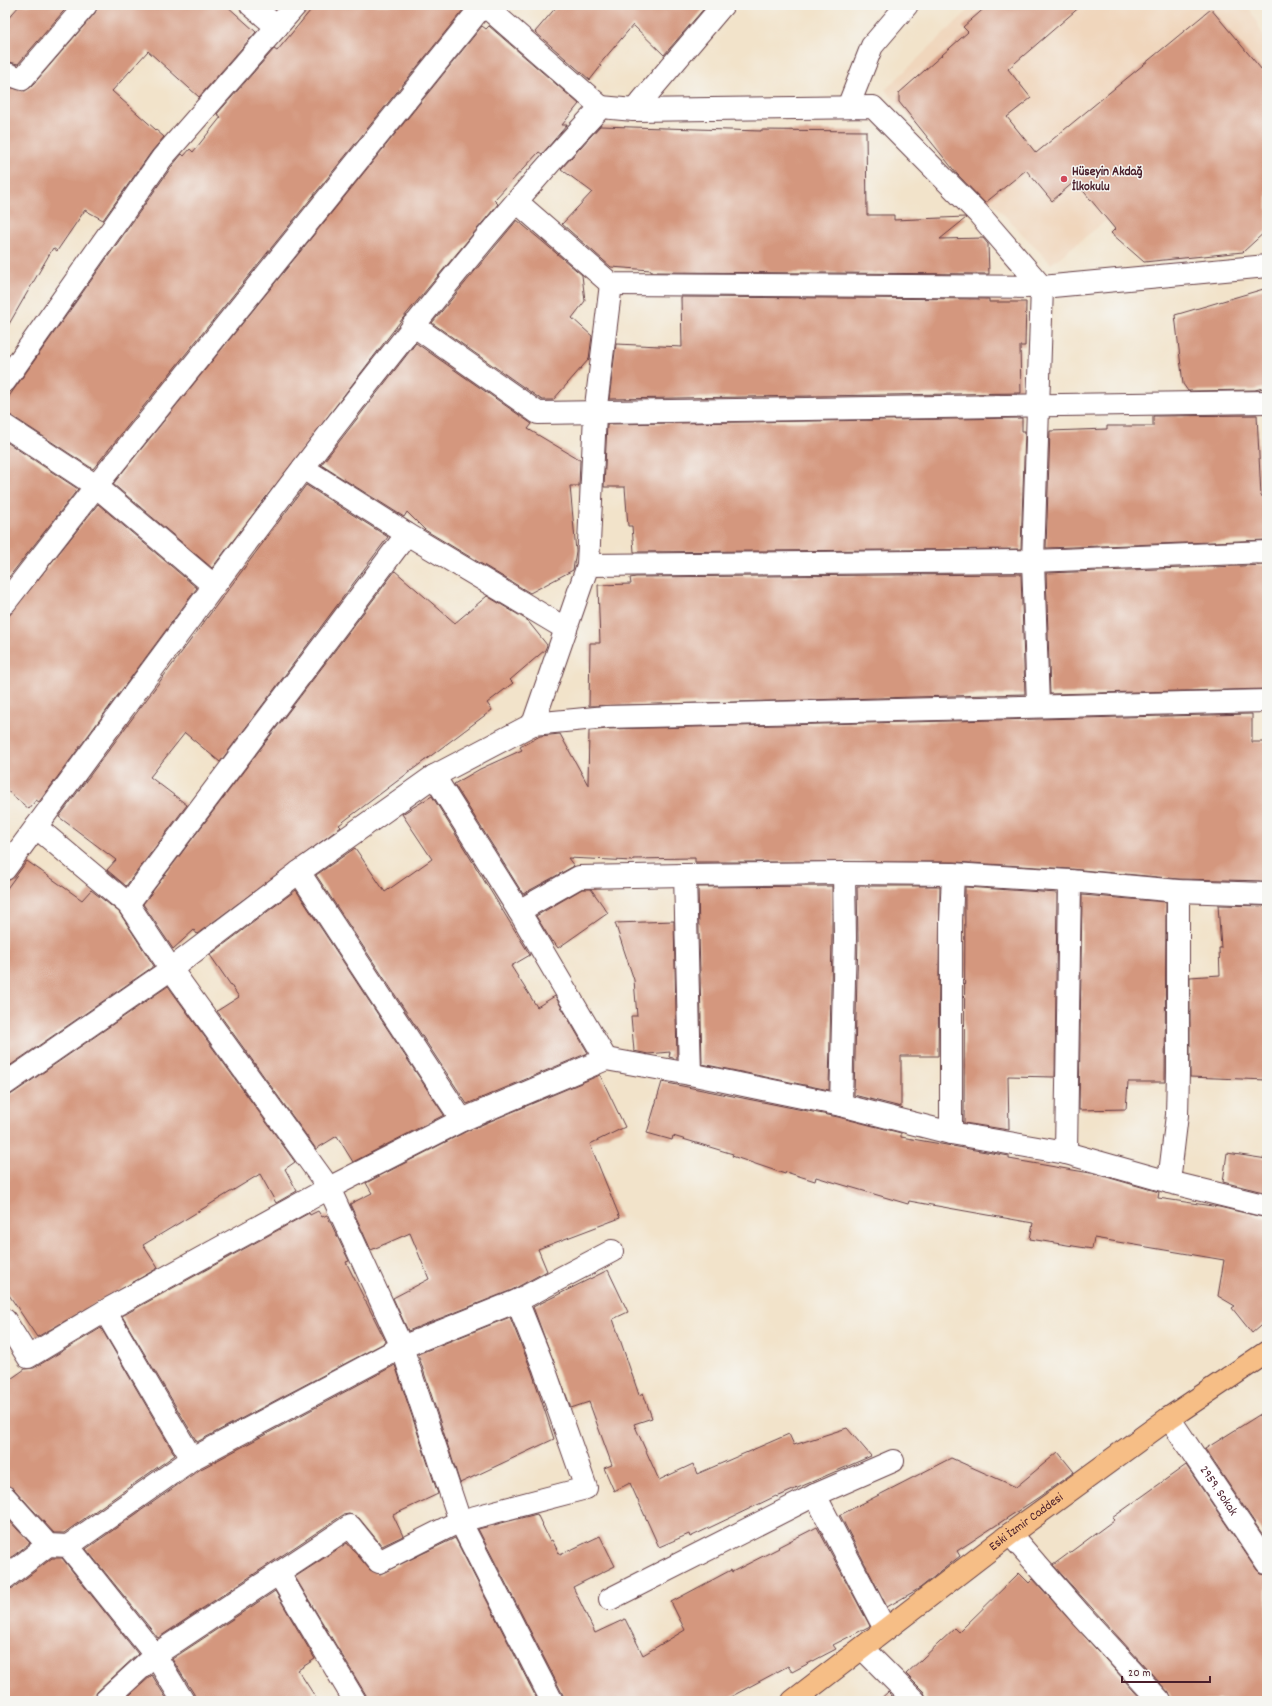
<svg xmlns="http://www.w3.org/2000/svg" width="1272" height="1706" font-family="Dekko,sans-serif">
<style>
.built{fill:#f0d6bc}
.building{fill:#d4977e}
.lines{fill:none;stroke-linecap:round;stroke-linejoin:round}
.minor-casing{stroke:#633c43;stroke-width:24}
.major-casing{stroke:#633c43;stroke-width:24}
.minor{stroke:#fff;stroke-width:22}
.major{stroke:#f6be86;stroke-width:22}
.poi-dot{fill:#d1495b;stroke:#f6f6f2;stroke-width:1.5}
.labels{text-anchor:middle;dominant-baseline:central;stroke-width:3;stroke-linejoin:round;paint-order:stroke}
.poi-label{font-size:13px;font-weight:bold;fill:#4a1f2b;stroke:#f6f6f2;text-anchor:start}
.street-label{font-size:13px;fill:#4a1f2b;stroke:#f6f6f2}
</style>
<rect width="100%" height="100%" fill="#f6f6f2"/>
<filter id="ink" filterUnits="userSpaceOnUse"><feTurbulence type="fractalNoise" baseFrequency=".025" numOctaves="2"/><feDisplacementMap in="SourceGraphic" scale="8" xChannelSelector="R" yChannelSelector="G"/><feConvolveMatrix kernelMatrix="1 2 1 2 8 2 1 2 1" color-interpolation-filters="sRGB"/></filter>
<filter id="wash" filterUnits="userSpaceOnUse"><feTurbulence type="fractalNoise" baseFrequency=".012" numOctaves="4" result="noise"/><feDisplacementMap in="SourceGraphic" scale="16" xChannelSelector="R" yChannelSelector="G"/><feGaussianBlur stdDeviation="0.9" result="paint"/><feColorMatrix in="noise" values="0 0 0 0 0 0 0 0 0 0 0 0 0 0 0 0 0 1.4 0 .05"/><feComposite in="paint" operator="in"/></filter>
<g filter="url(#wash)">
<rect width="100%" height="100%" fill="#f2e3ca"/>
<!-- built -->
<polygon class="built" points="974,5 1248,5 1267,44 1267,94 1051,264 885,90"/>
<g id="blocks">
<!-- building -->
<g class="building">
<polygon points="20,5 69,5 18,64 5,61 5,22"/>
<polygon points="98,5 226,5 256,32 199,97 148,51 112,91 164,137 152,151 103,220 85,210 57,251 53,248 5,331 5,86 25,91 31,87 95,13"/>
<polygon points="315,5 457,5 463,10 93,469 12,416 5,414 5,402 172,166 182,154 184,156 190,149 193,152 221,117 217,114 274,49 277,51"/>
<polygon points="558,5 707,5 664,55 633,25 599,65 601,66 590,80 535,32"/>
<polygon points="988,5 1082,5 1008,69 1031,98 1007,117 1036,153 1211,9 1267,76 1267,230 1243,252 1144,262 1111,233 1115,229 1075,181 1052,201 1026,170 985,203 957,174 899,102 899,93 968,32 963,27"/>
<polygon points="482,26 486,29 489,26 579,104 562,125 567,125 542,154 539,152 494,200 498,204 403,318 212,568 113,484"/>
<polygon points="600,126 761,131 761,130 866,131 867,215 894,215 894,220 965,217 966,218 940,239 983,238 988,244 989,274 651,272 651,270 611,267 562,224 592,192 561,169"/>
<polygon points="517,220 582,275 585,301 572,318 592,336 589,359 553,400 542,400 432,323"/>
<polygon points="1267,288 1267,387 1255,390 1188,391 1183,384 1175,315"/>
<polygon points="681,297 989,299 989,302 1026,302 1025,346 1020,346 1021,393 609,399 616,344 682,347"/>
<polygon points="416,343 532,424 528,429 580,460 579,486 570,486 576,551 573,570 530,593 425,530 407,512 404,517 321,465"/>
<polygon points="1257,415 1261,496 1267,496 1267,540 1046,548 1050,431 1107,429 1107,426 1153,426 1153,416"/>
<polygon points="1022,418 1022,431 1025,431 1021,549 634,552 632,526 628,526 625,487 604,487 607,424"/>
<polygon points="5,441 78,489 9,577 5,573"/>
<polygon points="306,485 388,537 220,762 185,733 150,777 187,805 126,886 107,870 116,860 59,817"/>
<polygon points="98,504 197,588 39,802 36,800 29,809 5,789 5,621"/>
<polygon points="1267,565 1267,689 1050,694 1046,573"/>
<polygon points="395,571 455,623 487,596 527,620 547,645 545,650 510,680 513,683 487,703 492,710 348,818 339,825 341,827 197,934 194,930 173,949 143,904"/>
<polygon points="1021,574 1025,694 589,706 590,643 600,643 598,585 631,584 630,578 636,577"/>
<polygon points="1252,714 1252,742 1267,742 1267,881 1179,879 1071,869 954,862 695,862 695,858 633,859 633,861 568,858 574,866 523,894 454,784 480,769 522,750 520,747 540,736 560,734 588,785 589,731 607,729"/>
<polygon points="432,796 530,955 511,966 537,1007 555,996 588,1053 467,1104 316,875 355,848 385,892 432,859 402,814"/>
<polygon points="27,861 82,900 91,890 119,912 154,966 5,1069 5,891"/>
<polygon points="832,886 832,938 829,1090 702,1064 698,887"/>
<polygon points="857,886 940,886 938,1056 901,1056 901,1107 854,1095 858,938"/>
<polygon points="965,887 1057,893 1055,1077 1008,1076 1009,1130 964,1123"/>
<polygon points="582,889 591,889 608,913 558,948 553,941 552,942 536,916"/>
<polygon points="296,890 444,1115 353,1162 337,1136 316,1149 217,1011 239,997 210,955"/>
<polygon points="1082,895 1166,902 1165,1082 1128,1082 1126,1109 1079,1110"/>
<polygon points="1218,905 1267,906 1267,1080 1190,1077 1190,977 1220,975 1219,948 1221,948"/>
<polygon points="674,921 677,1059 669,1057 670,1052 648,1054 634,1051 631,1016 637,1016 634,980 615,923"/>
<polygon points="168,986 295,1162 285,1169 297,1191 276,1203 260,1174 143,1245 158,1268 37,1337 5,1289 5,1096 12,1094"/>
<polygon points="600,1075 625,1127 590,1144 620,1218 538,1249 547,1271 512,1290 408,1331 393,1298 429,1279 410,1233 371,1250 350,1204 372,1193 366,1183 467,1131"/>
<polygon points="662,1082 838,1117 901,1133 901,1137 1009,1156 1009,1159 1096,1174 1159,1192 1158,1198 1219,1207 1267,1218 1267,1320 1252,1333 1232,1308 1235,1306 1218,1296 1224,1260 1094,1238 1092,1249 1030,1239 1033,1223 909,1201 908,1204 816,1177 815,1181 786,1172 785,1174 732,1156 733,1154 673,1136 672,1140 647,1133"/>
<polygon points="1227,1153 1267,1159 1267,1193 1223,1182"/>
<polygon points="318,1211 322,1217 327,1215 349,1261 346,1262 386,1342 197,1442 122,1316 309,1213 310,1215"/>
<polygon points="608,1270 628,1312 613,1319 639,1395 643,1393 652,1418 634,1424 659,1480 693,1464 697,1474 789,1434 794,1445 847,1428 871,1456 777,1497 776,1496 690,1537 689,1534 659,1547 630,1483 614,1491 604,1468 612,1465 589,1402 571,1408 533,1307"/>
<polygon points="510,1317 532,1372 554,1439 460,1483 418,1354"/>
<polygon points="101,1328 175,1455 64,1533 54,1533 14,1489 5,1485 5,1383 25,1369 34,1368"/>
<polygon points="395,1365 438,1494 393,1515 403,1536 382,1546 359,1518 349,1514 343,1515 158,1638 86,1549 199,1470"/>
<polygon points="1267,1410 1267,1541 1205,1449"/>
<polygon points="1058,1452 1074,1472 1039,1497 957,1551 960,1556 920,1588 887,1607 840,1515 951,1458 1016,1487"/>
<polygon points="1186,1465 1257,1570 1261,1574 1267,1575 1267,1701 1172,1701 1169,1693 1053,1565 1114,1520 1112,1518"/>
<polygon points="537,1514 550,1541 552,1540 560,1555 600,1536 615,1566 573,1587 595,1633 625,1619 643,1655 685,1630 671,1602 731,1570 732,1572 779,1548 778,1547 817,1527 870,1626 833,1645 836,1649 792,1672 788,1666 723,1701 564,1701 563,1695 478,1529"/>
<polygon points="5,1516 30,1543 5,1562"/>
<polygon points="455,1538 538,1701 367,1701 366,1695 295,1577 347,1543 370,1570 380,1574"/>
<polygon points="52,1558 62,1558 138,1654 97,1692 93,1701 5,1701 5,1590 13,1588"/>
<polygon points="1019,1573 1029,1583 1033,1579 1143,1701 927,1701 924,1692 906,1674 955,1628 959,1632"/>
<polygon points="275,1591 315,1659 298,1670 318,1701 195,1701 194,1694 172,1659"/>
<polygon points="152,1675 168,1701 123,1701"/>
<polygon points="888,1692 897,1701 878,1701"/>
</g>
</g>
</g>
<g filter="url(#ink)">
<use href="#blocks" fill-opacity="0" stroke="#633c43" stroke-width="1"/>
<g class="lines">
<defs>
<g id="minor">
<polyline points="251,5 277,27"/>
<polyline points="484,5 601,107"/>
<polyline points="5,73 22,79 86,5"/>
<polyline points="848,107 872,46 907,5"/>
<polyline points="634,110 723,5"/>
<polyline points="517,202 611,284 1042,287 1267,266"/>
<polyline points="413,325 538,413 1267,402"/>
<polyline points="5,381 162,158 296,5"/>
<polyline points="5,426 96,486 213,585"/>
<polyline points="303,468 407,534 566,629"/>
<polyline points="588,565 595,414 611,284"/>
<polyline points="5,603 96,486 483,5"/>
<polyline points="533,724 588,565 1033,561 1267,552"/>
<polyline points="434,776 519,911 606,1059"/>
<polyline points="36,827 128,904 171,969 329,1188 402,1347 460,1521 552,1701"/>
<path d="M5 869C116 719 225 568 339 421 423 313 508 206 601 107L634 110 873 107 978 213 1042 287 1033 561 1038 705"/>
<polyline points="299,872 462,1120"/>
<polyline points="685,875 690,1074"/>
<polyline points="128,904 407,534"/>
<polyline points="519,911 579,877 685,875 844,873 953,874 1070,881 1178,891 1267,894"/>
<polyline points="5,1084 171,969 299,872 434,776 533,724 606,717 1267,701"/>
<polyline points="841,1105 845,938 844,873"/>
<polyline points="951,1133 951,921 953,874"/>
<polyline points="1066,1153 1070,881"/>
<polyline points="1169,1182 1177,1115 1178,1072 1178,891"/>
<polyline points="105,1311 192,1459"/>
<polyline points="5,1320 28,1357 105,1311 329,1188 462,1120 606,1059 690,1074 841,1105 951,1133 1066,1153 1169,1182 1267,1206"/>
<path id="s1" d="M1169 1418 1267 1563"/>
<polyline points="815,1495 885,1629"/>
<polyline points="5,1497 48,1545 68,1546 155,1655 183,1701"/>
<polyline points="1010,1534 1080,1614 1160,1701"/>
<polyline points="68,1546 192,1459 402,1347 517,1301 612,1251"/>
<polyline points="279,1574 355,1701"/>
<polyline points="5,1578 48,1545"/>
<polyline points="610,1599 815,1495 893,1461"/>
<polyline points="863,1649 915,1701"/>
<polyline points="105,1701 155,1655 350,1526 379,1562 460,1521 586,1488 544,1368 517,1301"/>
</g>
<g id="major">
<path id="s2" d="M793 1701 1010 1534 1169 1418 1267 1352"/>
</g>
</defs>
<!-- minor casing -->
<use href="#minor" class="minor-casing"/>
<!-- major casing -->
<use href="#major" class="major-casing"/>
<!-- minor -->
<use href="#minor" class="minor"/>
<!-- major -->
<use href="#major" class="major"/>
</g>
</g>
<!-- markers -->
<circle class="poi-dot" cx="1064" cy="179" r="4"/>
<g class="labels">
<!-- poi labels -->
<g class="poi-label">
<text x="1072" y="172">Hüseyin Akdağ<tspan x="1072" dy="15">İlkokulu</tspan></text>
</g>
<!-- street labels -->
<g class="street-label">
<text stroke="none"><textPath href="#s1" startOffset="88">2959. Sokak</textPath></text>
<text stroke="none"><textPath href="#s2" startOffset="294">Eski İzmir Caddesi</textPath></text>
</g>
</g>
<!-- margin -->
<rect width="1272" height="1706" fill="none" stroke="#f6f6f2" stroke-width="20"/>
<!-- scale -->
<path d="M1122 1676v6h88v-6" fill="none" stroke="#4a1f2b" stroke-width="2"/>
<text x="1128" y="1676" font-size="12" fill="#4a1f2b" stroke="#f6f6f2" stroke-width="3" paint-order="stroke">20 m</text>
</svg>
